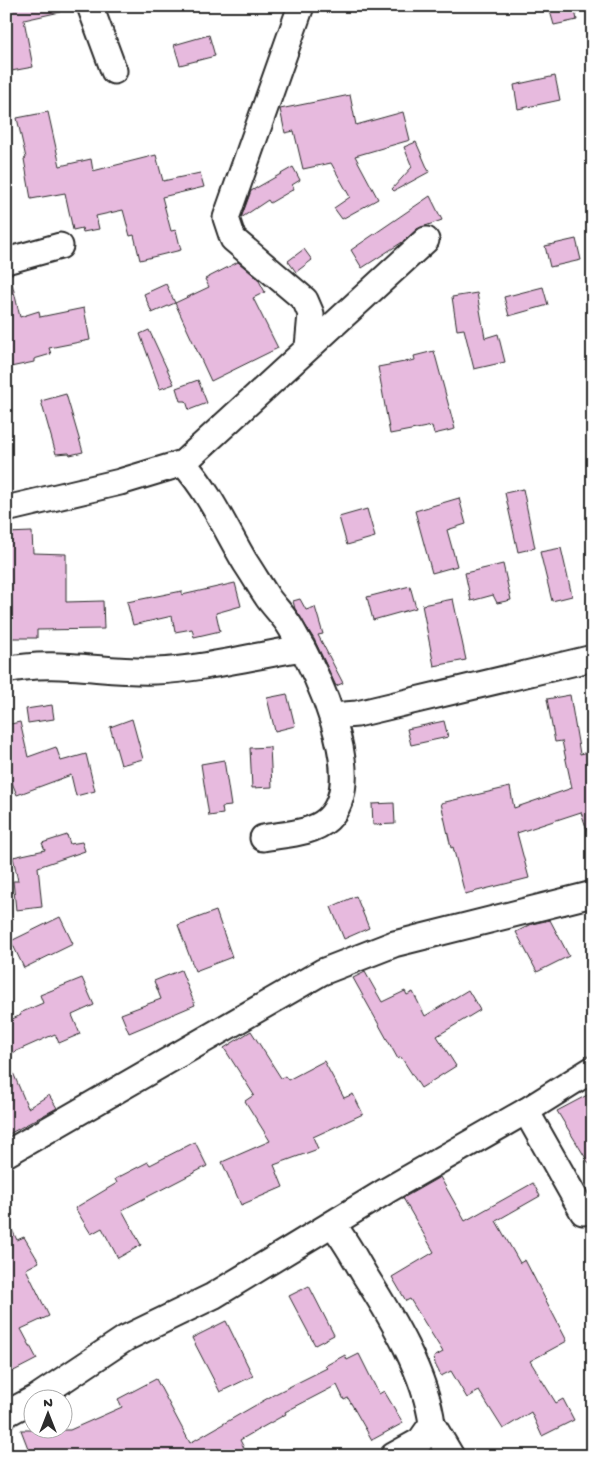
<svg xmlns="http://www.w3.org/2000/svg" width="599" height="1462" font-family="'Gochi Hand',sans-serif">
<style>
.building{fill:#e7bade;stroke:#2b2b2b}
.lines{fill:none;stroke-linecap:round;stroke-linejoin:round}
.minor-casing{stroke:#2b2b2b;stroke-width:29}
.minor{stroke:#fff;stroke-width:25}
</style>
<rect width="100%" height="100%" fill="#fff"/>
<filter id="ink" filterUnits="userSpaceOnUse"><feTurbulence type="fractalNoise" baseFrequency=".02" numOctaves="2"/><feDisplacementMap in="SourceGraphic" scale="10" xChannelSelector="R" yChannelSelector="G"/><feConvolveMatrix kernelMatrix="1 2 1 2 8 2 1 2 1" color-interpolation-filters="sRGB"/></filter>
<g filter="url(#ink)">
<!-- building -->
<g class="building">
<polygon points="6,6 59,6 60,12 24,20 33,67 6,72"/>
<polygon points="574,6 577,20 554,25 550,11"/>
<polygon points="209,35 215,56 180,65 174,45"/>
<polygon points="555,76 560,100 518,109 514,85"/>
<polygon points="350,95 356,125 403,112 410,140 355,156 378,199 342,219 334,208 350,197 331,163 303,169 294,131 285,133 280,109"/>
<polygon points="48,112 60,166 91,159 93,171 156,155 163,181 200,173 204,187 162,197 171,231 176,230 181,250 140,260 134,235 130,236 123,210 96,216 99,229 83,232 82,228 73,230 65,193 31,199 24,159 26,158 17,118"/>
<polygon points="416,142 429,172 394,191 392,189 412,167 404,147"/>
<polygon points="293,167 300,180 292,185 294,189 270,203 268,200 241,218 251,191"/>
<polygon points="430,196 442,220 417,229 404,241 362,268 351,250"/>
<polygon points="576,239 581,260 550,267 545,246"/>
<polygon points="304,249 312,260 296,272 288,261"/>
<polygon points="238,262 258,279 265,292 253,298 278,348 211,381 175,303 209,287 205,279"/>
<polygon points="6,283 12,283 20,317 39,311 40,317 84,308 90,340 49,348 51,354 34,359 34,362 6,368"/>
<polygon points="166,284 175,303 152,313 144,294"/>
<polygon points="543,287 548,305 509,316 504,297"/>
<polygon points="477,293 485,338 498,334 505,362 474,369 464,329 457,330 452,297"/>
<polygon points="149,330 174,384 160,389 140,334"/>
<polygon points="434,351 455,429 434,434 432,426 390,434 378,367 415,360 414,356"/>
<polygon points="198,380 207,403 189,410 186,401 180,401 176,388"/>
<polygon points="66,394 83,452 70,455 69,453 56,454 41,401"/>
<polygon points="523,489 535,548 518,552 505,493"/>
<polygon points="459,498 466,524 447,530 457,566 432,573 415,511"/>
<polygon points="367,509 375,537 347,545 339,517"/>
<polygon points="32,532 33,553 66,554 66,602 103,601 104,629 37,630 37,638 9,638 6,533"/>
<polygon points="561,548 572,596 552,601 540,552"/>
<polygon points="503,564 511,600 497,603 493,595 471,601 465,573"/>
<polygon points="235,583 241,606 216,613 220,631 194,637 192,629 175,632 172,616 133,625 127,602 182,591 182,595"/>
<polygon points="410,586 416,608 373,620 367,597"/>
<polygon points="300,599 306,610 315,607 323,634 318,635 343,683 336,686 314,639 295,609 293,601"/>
<polygon points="453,599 466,660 434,666 422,605"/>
<polygon points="287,694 295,726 275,731 267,698"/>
<polygon points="570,695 580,754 593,751 593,838 590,839 581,812 517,833 529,878 465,894 453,847 451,848 441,803 510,787 514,808 572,788 562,741 555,742 547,699"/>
<polygon points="52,705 54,719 28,723 26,709"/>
<polygon points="132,719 143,759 121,765 110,727"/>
<polygon points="444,721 448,737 411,745 407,729"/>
<polygon points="20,722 28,757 56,747 61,761 86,754 95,791 76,796 71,775 17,795 6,768 6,725"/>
<polygon points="270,747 272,787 252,788 250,748"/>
<polygon points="224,760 231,806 222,807 223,814 209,816 201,764"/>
<polygon points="394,803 395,824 373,825 372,804"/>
<polygon points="67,835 70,844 82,842 85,851 38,867 42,907 16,910 13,881 18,881 13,857 45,850 42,843"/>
<polygon points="356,896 369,928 344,939 331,907"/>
<polygon points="216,911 232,957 195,971 178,925"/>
<polygon points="60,917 73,944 24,968 11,941"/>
<polygon points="550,920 569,956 537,972 516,932 532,924"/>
<polygon points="181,970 195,1005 129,1033 121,1014 161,999 154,981"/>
<polygon points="365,972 382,1002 405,991 407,995 413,992 425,1016 468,990 480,1010 437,1036 456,1066 421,1088 401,1057 398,1059 353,978"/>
<polygon points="82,978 94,1005 72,1015 80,1034 59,1043 55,1034 12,1053 6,1041 6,1022 21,1015 20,1013 43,1003 40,995"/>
<polygon points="251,1031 281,1078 285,1076 288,1080 324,1061 344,1098 353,1094 363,1114 313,1137 318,1149 274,1165 283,1187 241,1205 222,1162 270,1141 245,1101 254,1095 224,1048"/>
<polygon points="6,1056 28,1108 49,1095 57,1108 9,1134 6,1126"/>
<polygon points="593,1092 593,1170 557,1111"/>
<polygon points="195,1142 207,1166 122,1210 141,1245 118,1258 102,1228 91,1234 75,1208 117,1183 115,1179 148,1162 150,1165"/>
<polygon points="440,1177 465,1221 533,1183 540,1196 496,1221 520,1263 525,1260 567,1341 530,1361 556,1403 563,1399 574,1420 542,1436 531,1412 503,1429 479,1391 467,1398 451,1371 441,1376 435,1364 434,1357 443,1352 410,1299 406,1301 392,1277 434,1252 403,1198"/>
<polygon points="6,1218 17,1240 24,1237 39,1262 26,1269 49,1316 21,1329 37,1359 6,1375"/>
<polygon points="309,1286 334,1335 315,1345 289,1296"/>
<polygon points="226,1321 253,1376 220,1392 192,1338"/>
<polygon points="359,1354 379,1394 384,1391 403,1423 372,1440 348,1398 344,1400 337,1385 285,1412 286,1414 240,1440 244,1448 230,1456 31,1456 21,1430 70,1430 122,1407 118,1399 156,1379 190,1443 275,1394 327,1368 325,1366 345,1355 347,1360"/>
</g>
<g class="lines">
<defs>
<g id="minor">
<polyline points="90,6 114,71"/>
<polyline points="301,6 226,218 233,239 305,300 311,314 308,347"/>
<polyline points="6,261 60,246"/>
<path d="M183 463C210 493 225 528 245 562 253 574 260 586 268 598 275 608 285 617 291 628 314 667 370 779 328 819 312 834 284 834 263 838"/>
<polyline points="6,509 120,482 183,463 426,240"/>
<path d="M6 670C56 659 105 673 155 671 204 669 254 656 302 648"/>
<polyline points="332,716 357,714 593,658"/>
<polyline points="526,1111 583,1212"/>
<polyline points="6,1154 322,972 394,944 593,894"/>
<path d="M333 1225C346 1241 355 1259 366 1277 392 1318 426 1375 432 1424L420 1441 393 1456"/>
<polyline points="6,1414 36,1398 126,1338 213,1296 386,1191 526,1111 593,1069"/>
<polyline points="432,1424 451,1456"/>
</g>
</defs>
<!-- minor casing -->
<use href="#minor" class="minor-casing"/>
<!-- minor -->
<use href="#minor" class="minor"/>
</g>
</g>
<!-- margin -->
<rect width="599" height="1462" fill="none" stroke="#fff" stroke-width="25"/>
<rect x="12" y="12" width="574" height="1437" fill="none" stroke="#2b2b2b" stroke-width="2" filter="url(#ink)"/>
<!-- north arrow -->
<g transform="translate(48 1414)"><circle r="24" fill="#ffffff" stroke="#aaaaaa"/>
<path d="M0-4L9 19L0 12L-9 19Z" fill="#2b2b2b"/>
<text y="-8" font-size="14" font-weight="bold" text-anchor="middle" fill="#2b2b2b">N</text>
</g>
</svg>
